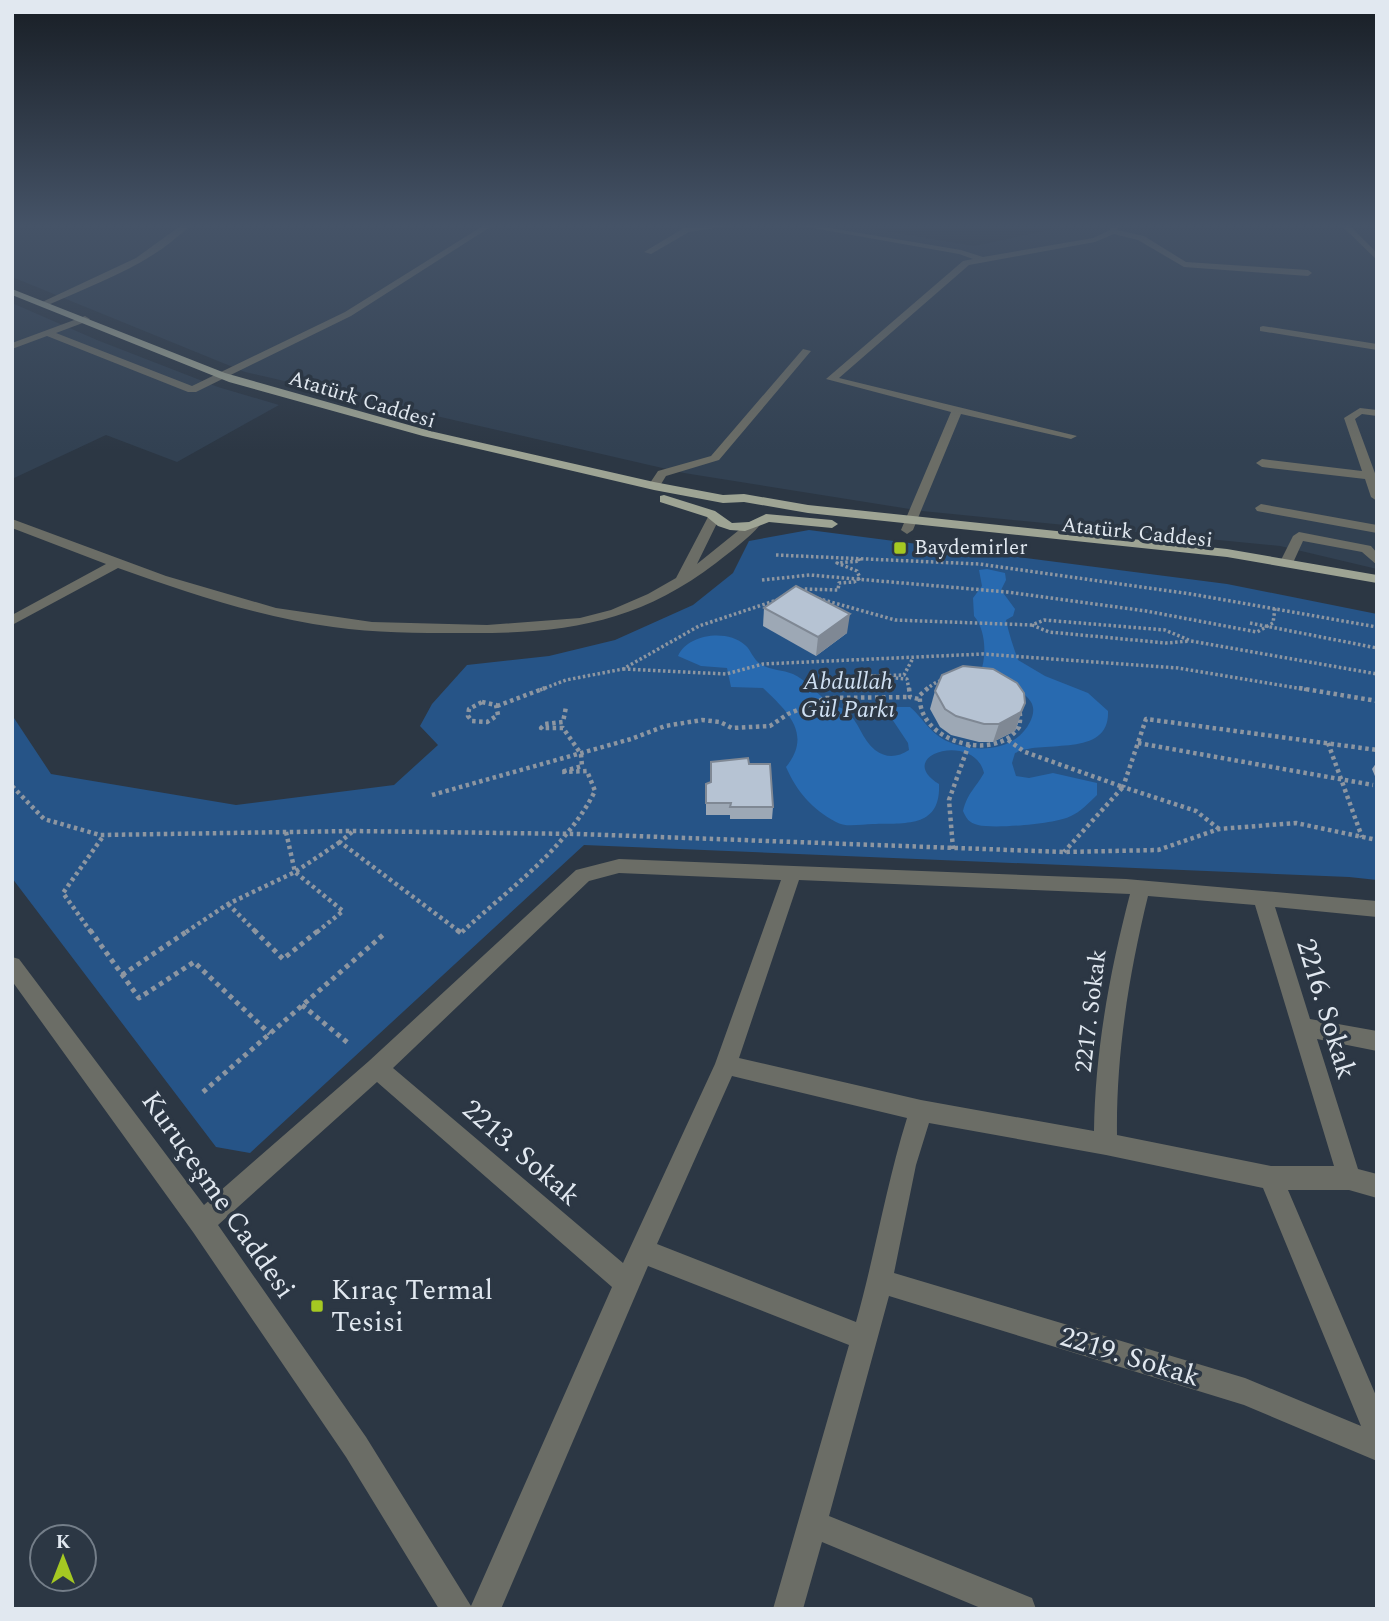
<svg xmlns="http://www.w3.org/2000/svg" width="1389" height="1621" font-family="Spectral,serif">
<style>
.built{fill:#324152}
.green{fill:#265487}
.water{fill:#286ab0}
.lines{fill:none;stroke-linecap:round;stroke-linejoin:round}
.path-far2{stroke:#8d96a1;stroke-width:3.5;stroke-dasharray:2.5 2.5;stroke-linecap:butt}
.path-far1{stroke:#8d96a1;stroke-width:4.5;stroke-dasharray:3.5 3.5;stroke-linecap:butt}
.path{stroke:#8d96a1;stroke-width:5;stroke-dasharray:4.5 4.5;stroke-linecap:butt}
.minor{fill:#6b6d66;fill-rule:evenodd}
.major{fill:#9ea494;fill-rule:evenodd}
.wall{fill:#9da8b5}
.shaded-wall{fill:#7f8894}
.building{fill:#b6c3d3;stroke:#7f8894;stroke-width:2}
.poi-dot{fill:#a5c822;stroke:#2c3744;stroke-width:2.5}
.labels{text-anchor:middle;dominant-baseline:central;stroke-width:7;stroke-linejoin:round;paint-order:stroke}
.far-street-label{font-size:21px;fill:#e1e8f0;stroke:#2c3744}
.far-poi-label{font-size:21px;fill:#e1e8f0;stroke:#2c3744;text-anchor:start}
.park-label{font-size:24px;font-style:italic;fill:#cedff2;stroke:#2c3744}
.street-label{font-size:24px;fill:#e1e8f0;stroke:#2c3744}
.near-street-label{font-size:28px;fill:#e1e8f0;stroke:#2c3744}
.near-poi-label{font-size:28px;fill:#e1e8f0;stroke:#2c3744;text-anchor:start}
</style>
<rect width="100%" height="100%" fill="#2c3744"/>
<!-- built -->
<g class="built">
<polygon points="12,224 843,224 974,246 1054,229 1063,224 1377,225 1377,569 1280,546 922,511 684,473 245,372 12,277"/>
<polygon points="12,303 97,340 218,387 279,405 177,462 106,435 12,479"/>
</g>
<!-- green -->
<polygon class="green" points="809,530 1227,584 1377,614 1377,880 1349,877 584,845 250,1153 216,1147 12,878 12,715 51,774 236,805 394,785 438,745 420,726 432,704 467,665 549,656 615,640 693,605 733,573 749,541"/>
<!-- water -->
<path class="water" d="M987 569 1005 573 1006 580 1001 590 1015 609 1013 616 1006 620C1009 634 1013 646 1018 660L1045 676 1088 693 1108 711C1110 759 1043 739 1015 753L1012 763 1016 776 1029 778 1053 773 1097 783V795C1089 803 1080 812 1071 816 1056 824 994 829 978 825 969 823 966 818 963 811 968 792 975 789 984 773 974 731 892 755 939 784 941 828 906 823 873 824 862 824 845 828 836 822 812 809 797 792 786 767 813 734 787 711 763 688L731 687 727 668 701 666 678 656C688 634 727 629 745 645 752 651 752 659 762 665 771 670 783 670 793 674 806 680 815 692 827 701 832 706 840 706 846 711 859 721 862 740 875 750 887 759 898 757 909 750L908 743 890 716 894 707H910C924 719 930 734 949 742 976 753 1015 752 1030 722 1033 716 1035 709 1031 702 1022 687 995 680 980 674 987 657 986 630 974 616L973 598 982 586 979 570Z"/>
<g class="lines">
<!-- path-far2 -->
<g class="path-far2">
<polyline points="776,555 979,564 1191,594 1377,627"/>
<polyline points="762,580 810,575 1007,592 1146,611 1257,632 1273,623 1275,608"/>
<polyline points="801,592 804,589 838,590 839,583 854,582 860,578 857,571 837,563 860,561 859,558"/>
<polyline points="813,597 895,620 1032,625 1044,620 1165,630 1191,641 1377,674"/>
<polyline points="1250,623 1377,648"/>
<polyline points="1032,625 1049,632 1166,643 1190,641"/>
<polyline points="623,669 726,674 763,664 983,654 1178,668 1309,690"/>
<polyline points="540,690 566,680 623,669 699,626 780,599"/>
<polyline points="909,690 907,679 871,676 904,675 913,658"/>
<path d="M926 690C946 670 984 675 1005 690"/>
</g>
<!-- path-far1 -->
<g class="path-far1">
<polyline points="909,688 910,697 919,699"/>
<path d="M928 688 920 695C916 741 995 764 1019 727 1023 710 1016 698 1002 688"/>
<polyline points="1299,688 1377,701"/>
<polygon points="482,702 496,705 498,715 487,722 472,721 468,716 469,709"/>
<polyline points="497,706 545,688"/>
<polyline points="1008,740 1025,752 1123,787 1064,852"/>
<polyline points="1138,743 1373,785"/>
<polyline points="1328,743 1362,837"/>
<polyline points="12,786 44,819 100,835 352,831 580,834 1064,852 1158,850 1219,829 1296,823 1377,840"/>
<polyline points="432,795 631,739 665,726 702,720 720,722 732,728 770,726 788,714 826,698 910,697"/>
<polyline points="1219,829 1196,811 1123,787 1146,719 1377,750"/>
<polyline points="286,832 295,872 343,911 317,932"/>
<polyline points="352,832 340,842 460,932"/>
<polyline points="953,849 949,800 969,744"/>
<polyline points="228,904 256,932"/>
<polyline points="91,932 63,893 104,835"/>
<polyline points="186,932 228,904 295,872 340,842"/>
<path d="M462 932C509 889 566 849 595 791L587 771 561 772 582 766 581 754 563 728H541L545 724 563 722 566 707"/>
</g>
<!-- path -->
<g class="path">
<polyline points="90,930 139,998 194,962 270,1034"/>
<polyline points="254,930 283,959 319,930"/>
<polyline points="457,930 461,933 464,930"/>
<polyline points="122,975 189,930"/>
<polyline points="302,1005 348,1043"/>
<polyline points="203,1092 384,934"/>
</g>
<!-- minor -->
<g class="minor">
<path d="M183 224H191C153 264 97 283 48 305L40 303 136 258Z"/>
<polygon points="486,224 495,224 351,316 196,392 188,392 47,336 12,349 12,343 85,316 90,319 88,321 56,333 192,386 345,312"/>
<polygon points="719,224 740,224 689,232 651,254 644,252 684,228"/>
<polygon points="790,224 806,224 961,250 983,257 1093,238 1110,230 1112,224 1120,224 1117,230 1144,236 1186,262 1308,270 1312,273 1308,276 1184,267 1138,240 1114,234 1095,242 969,265 839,378 1077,436 1071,439 961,414 913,530 907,534 901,530 951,412 826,379 963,261 973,259 959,254"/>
<polygon points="1340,224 1348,224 1377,253 1377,260"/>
<polygon points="1263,326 1377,344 1377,350 1260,331 1260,327"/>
<polygon points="803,349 811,351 719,460 666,476 658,489 650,489 648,486 658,471 711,456"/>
<polygon points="1360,408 1377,410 1377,416 1362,414 1355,419 1376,476 1377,501 1371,497 1365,479 1262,467 1256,463 1262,459 1362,471 1344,418"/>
<polygon points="1261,504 1377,525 1377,533 1257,511 1255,508"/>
<path d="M714 513 720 517 697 564 749 522H759L760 525C748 539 731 551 716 563 635 625 560 634 460 633 418 633 375 633 333 627 259 617 188 593 118 568L12 625V615L106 564 12 528V519L166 576 276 608 372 622 487 625 580 618 611 610 648 594 676 578 708 517Z"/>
<polygon points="1299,532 1371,546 1377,553 1377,565 1362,552 1303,541 1292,565 1282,565 1280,562 1293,536"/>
<path d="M619 859 1126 879 1377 901V917L1275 907 1310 1019 1377 1031V1051L1317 1039 1358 1169 1377 1174V1198L1349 1190H1288L1377 1398V1461L1244 1405 889 1296 829 1516 1032 1598 1036 1609H983L822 1542 803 1609H773L849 1345 648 1266 501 1609H439L346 1457 193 1232 12 981V957L19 959 204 1205 369 1061 576 870ZM619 873 781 880 715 1064 623 1263 393 1068 589 881ZM799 880 1130 894C1110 971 1095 1051 1094 1131L921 1100 739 1058ZM1148 896 1255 905 1334 1166H1271L1117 1135C1116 1054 1129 974 1148 896ZM732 1076 907 1118C886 1185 875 1255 856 1322L657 1244ZM377 1082 612 1287 471 1606 366 1437 218 1225ZM929 1123 1106 1155 1263 1188 1361 1426 1245 1378 894 1273 916 1165Z"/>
</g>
<!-- major -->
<g class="major">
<polygon points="12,289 225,373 430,431 654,482 723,495 744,494 808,505 1227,549 1377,575 1377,583 1227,557 808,513 744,502 723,503 654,490 423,436 229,382 12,295"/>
<polygon points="664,495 715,511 732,523 749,522 766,514 832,520 838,524 832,528 769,522 745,531 730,530 718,526 707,517 660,502 660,496"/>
</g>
</g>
<!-- wall -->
<g class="wall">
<polygon points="764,608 847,633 816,656 763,626"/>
<polygon points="935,691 1019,721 1015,731 993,742 979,742 951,735 940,727 930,709"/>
<polygon points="1377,762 1377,781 1372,769"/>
<polygon points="749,764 773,807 772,819 730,819 730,815 706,815 706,784 711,782"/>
</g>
<!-- shaded-wall -->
<g class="shaded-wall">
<polygon points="850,614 847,633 816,656 818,637"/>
<polygon points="1025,703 1015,731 993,742 999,724"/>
</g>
<!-- building -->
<g class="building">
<polygon points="796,586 850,614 818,637 764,608"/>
<polygon points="963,666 993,669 1017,683 1024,693 1025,703 1021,712 999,724 984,724 956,716 945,709 935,691 942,675"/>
<polygon points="748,758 749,764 770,764 773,807 730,807 731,803 706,803 706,784 711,782 711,762"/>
</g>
<!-- sky -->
<linearGradient id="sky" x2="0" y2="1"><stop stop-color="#181e25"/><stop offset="0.5" stop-color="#455367"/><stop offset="1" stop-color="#455367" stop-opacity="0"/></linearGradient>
<rect width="1389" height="451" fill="url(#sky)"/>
<!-- markers -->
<g class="poi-dot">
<rect x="893" y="541" width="14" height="14" rx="3.5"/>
<rect x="310" y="1299" width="14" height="14" rx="3.5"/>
</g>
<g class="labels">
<!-- far-street labels -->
<g class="far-street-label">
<text transform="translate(362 400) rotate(17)">Atatürk Caddesi</text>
<text transform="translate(1137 533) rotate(6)">Atatürk Caddesi</text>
</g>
<!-- far-poi labels -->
<g class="far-poi-label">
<text x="914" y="548">Baydemirler</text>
</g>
<!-- park labels -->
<g class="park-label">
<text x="848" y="682">Abdullah<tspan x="848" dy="28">Gül Parkı</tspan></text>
</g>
<!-- street labels -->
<g class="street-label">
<text transform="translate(1091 1011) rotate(-83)">2217. Sokak</text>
</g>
<!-- near-street labels -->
<g class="near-street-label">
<text transform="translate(1326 1009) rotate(73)">2216. Sokak</text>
<text transform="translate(521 1153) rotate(41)">2213. Sokak</text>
<text transform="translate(218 1195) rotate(55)">Kuruçeşme Caddesi</text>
<text transform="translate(1130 1357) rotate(17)">2219. Sokak</text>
</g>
<!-- near-poi labels -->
<g class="near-poi-label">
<text x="331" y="1290">Kıraç Termal<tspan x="331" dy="32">Tesisi</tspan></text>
</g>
</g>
<!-- border -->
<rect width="1389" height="1621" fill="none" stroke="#e1e8f0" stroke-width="28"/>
<!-- north arrow -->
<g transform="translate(63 1558)"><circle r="33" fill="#2c3744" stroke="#747e89" stroke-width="2"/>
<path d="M0-5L12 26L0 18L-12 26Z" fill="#a5c822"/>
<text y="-10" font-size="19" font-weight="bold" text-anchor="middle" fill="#e1e8f0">K</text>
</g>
</svg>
